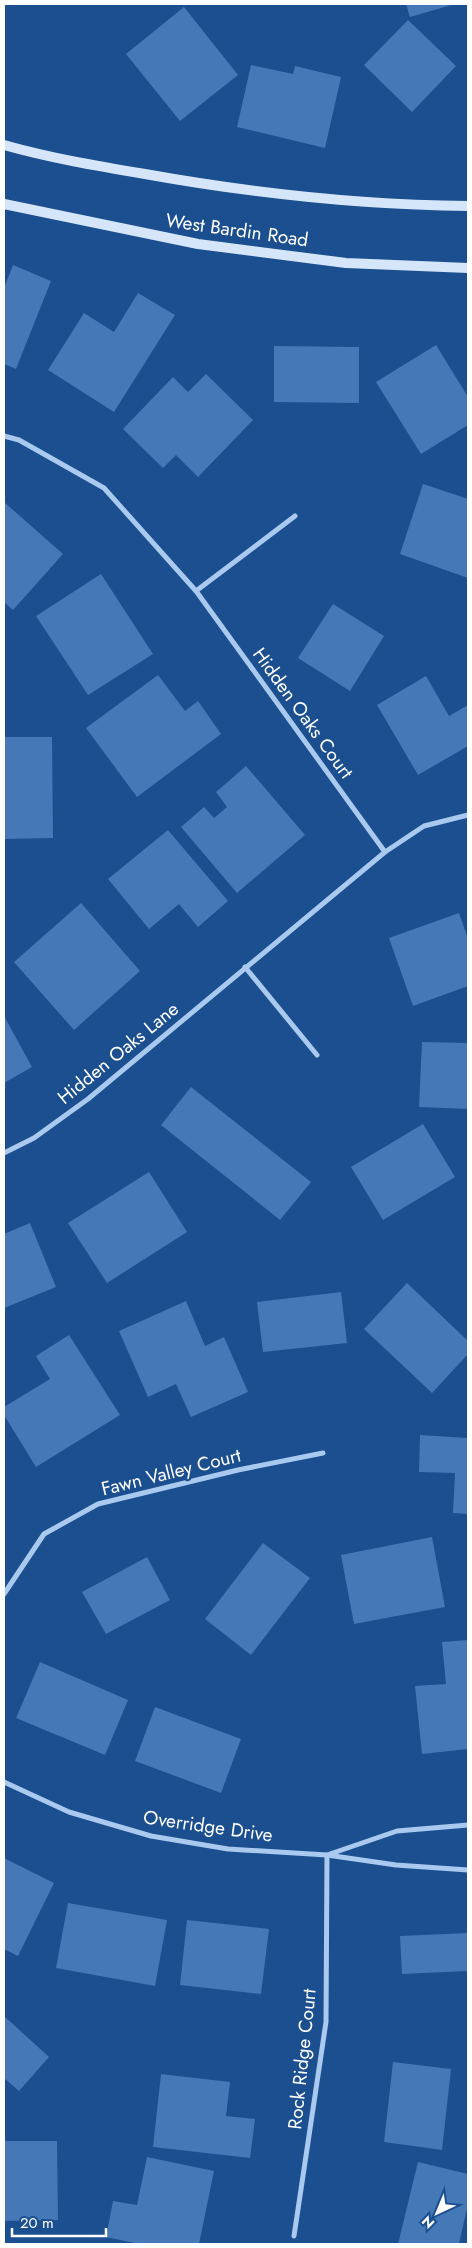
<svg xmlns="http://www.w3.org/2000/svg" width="472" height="2248" font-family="Jost,sans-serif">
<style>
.building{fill:#4478b7}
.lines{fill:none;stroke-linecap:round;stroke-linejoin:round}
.street{stroke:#a9c9ee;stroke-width:5}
.secondary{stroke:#d6e6fa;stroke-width:10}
.labels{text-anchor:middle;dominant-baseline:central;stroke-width:4.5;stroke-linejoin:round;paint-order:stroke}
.street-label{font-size:19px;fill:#fff;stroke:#1b4f8f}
</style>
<rect width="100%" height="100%" fill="#1b4f8f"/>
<!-- building -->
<g class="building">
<polygon points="406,4 455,4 410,17"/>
<polygon points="184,7 238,75 180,121 126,54"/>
<polygon points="408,20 456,66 412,112 364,65"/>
<polygon points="251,65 293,74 295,66 341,77 325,148 237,127"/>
<polygon points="13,265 51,281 16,369 4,364 4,288"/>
<polygon points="138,293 175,315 114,412 48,370 84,313 114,332"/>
<polygon points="436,345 468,397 468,425 421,454 376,382"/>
<polygon points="274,346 359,347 359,403 274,402"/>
<polygon points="206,374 253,420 198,477 176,455 163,468 123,429 173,377 188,392"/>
<polygon points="423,484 468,499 468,578 400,554"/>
<polygon points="4,502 63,554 13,610 4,602"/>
<polygon points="101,574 153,654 88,695 36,616"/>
<polygon points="333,604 384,636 350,691 298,658"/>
<polygon points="158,675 185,711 198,701 221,734 137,797 86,728"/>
<polygon points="426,676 449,716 468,705 468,746 418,775 377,705"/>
<polygon points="4,737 52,737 53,838 4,839"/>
<polygon points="246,766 305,835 237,893 181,827 204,807 214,818 227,807 216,792"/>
<polygon points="168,830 228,901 198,927 179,904 149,929 108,879"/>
<polygon points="81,903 140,971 74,1030 14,962"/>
<polygon points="459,913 468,939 468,986 413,1006 389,938"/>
<polygon points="4,1016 32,1067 4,1083"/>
<polygon points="422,1042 468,1043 468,1109 419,1107"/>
<polygon points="191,1087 311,1182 280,1220 161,1125"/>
<polygon points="423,1124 455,1177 383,1220 351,1167"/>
<polygon points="149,1172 187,1232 107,1283 68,1223"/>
<polygon points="30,1223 56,1287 4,1308 4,1234"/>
<polygon points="407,1283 468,1341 468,1354 432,1393 364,1329"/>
<polygon points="341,1292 347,1343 263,1352 257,1302"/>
<polygon points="186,1301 205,1346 224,1337 248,1392 191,1417 176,1384 148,1397 119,1331"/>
<polygon points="69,1335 120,1415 36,1467 4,1415 4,1407 50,1379 36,1356"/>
<polygon points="420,1435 468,1438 468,1514 453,1513 455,1473 419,1472"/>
<polygon points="432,1537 445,1607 354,1624 341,1555"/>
<polygon points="263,1543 310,1578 251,1655 205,1619"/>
<polygon points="147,1557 170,1600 106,1634 82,1592"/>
<polygon points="468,1640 468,1749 422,1754 415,1686 446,1684 442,1642"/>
<polygon points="40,1662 128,1700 105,1755 16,1718"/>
<polygon points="155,1707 241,1739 221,1793 135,1761"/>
<polygon points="4,1858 54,1883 18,1956 4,1949"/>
<polygon points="68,1903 167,1920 155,1986 56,1968"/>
<polygon points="187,1920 269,1929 261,1994 180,1985"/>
<polygon points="468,1933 468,1971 402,1974 400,1936"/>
<polygon points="4,2016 49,2057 19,2091 4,2078"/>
<polygon points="393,2062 451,2069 442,2150 384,2142"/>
<polygon points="161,2074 230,2082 226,2116 255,2119 250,2158 153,2147"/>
<polygon points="4,2141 57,2141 58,2220 4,2221"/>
<polygon points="147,2157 214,2171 199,2244 139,2244 106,2237 113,2201 137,2205"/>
<polygon points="418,2162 468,2174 468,2204 459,2244 398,2244"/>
</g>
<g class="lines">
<!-- street -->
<g class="street">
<polyline points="4,436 19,440 104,488 196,591 385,852"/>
<polyline points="196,591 295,516"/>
<polyline points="245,967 317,1055"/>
<polyline points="4,1153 34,1138 88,1099 385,852 424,826 468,815"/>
<polyline points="4,1594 44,1534 98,1504 238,1470 323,1453"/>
<polyline points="4,1782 69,1812 151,1836 228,1849 327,1855 396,1865 468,1870"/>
<polyline points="330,1854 397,1831 468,1825"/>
<polyline points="294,2236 326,2022 327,1855"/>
</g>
<!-- secondary -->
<g class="secondary">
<path d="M4 145C50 158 97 166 145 174 251 193 360 205 468 206"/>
<polyline points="4,204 198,244 346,263 468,268"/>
</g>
</g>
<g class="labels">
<!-- street labels -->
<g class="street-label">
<text transform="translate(237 230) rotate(8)">West Bardin Road</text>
<text transform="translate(303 713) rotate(54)">Hidden Oaks Court</text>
<text transform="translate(118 1053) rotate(-39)">Hidden Oaks Lane</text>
<text transform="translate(171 1472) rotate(-14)">Fawn Valley Court</text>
<text transform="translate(208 1826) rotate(8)">Overridge Drive</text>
<text transform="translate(302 2059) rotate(-84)">Rock Ridge Court</text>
</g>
</g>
<!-- border -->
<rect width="472" height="2248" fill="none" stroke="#ffffff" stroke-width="10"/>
<!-- north arrow -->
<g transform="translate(437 2213) rotate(224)" stroke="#1b4f8f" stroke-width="4" paint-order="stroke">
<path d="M0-4L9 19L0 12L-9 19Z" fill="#ffffff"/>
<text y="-8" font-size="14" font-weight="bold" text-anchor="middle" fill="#ffffff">N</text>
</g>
<!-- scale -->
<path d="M12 2228v8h94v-8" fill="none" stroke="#ffffff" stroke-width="2.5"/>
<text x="20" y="2228" font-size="15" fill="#ffffff" stroke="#1b4f8f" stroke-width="4" paint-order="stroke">20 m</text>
</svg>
